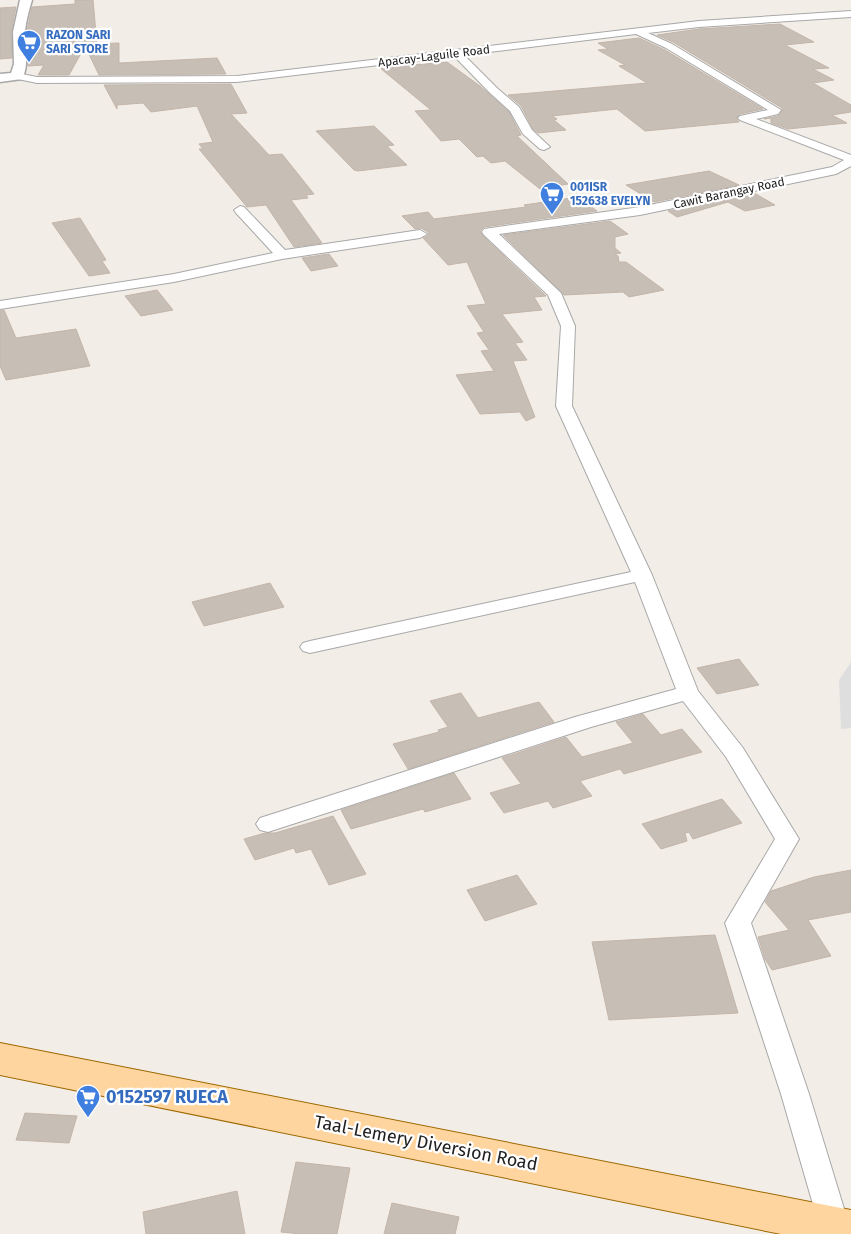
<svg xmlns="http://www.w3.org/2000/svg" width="851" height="1234" font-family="'Fira Sans',sans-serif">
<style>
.residential{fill:#dfdede}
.building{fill:#c7beb6;stroke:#c4b5a9}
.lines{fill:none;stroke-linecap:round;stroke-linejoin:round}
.minor-casing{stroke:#a8a8a8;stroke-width:2}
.tertiary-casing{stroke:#a8a8a8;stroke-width:3}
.primary-casing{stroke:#9e6800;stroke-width:2}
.minor{fill:#fff;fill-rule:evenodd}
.tertiary{fill:#fff;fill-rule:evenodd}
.primary{fill:#ffd59f;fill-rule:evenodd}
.labels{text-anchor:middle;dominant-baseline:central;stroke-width:4.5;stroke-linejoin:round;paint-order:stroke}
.far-shop-label{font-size:12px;font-weight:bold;fill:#366cbe;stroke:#fff;text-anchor:start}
.far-street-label{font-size:12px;fill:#212121;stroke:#fff}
.near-shop-label{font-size:18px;font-weight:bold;fill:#366cbe;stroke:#fff;text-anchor:start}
.near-street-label{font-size:18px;fill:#212121;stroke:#fff}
</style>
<rect width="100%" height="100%" fill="#f2eee7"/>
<!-- residential -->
<polygon class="residential" points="851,662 851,728 841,729 839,680"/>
<!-- building -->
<g class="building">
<polygon points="75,0 93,0 97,44 119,43 119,63 217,58 226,74 99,75 85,46 69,75 38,75 44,65 28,66 27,31 32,7 75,4"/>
<polygon points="16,7 11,32 12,58 0,59 0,8"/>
<polygon points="780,24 814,42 785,45 829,68 813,69 834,80 813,83 851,105 851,112 832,115 847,123 788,129 771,123 771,118 764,119 778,116 782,111 782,108 673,42 657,35 699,29"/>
<polygon points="639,38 665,50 763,109 740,114 736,118 739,122 645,131 617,109 552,116 557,119 554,120 566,130 538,133 533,129 521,106 508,95 647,83 619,66 625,65 598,50 608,49 598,43"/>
<polygon points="447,62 480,86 509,112 521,135 517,136 568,184 540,189 505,161 491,163 483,156 477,157 459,139 441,141 415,111 431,110 380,68"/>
<polygon points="231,84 247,113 231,114 269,155 282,154 314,194 306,195 308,198 291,200 322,243 294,247 266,205 247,207 199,149 203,149 199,144 213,142 197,106 151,112 143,103 117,105 117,109 104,85"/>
<polygon points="374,126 394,145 387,146 407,165 358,171 354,170 316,131"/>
<polygon points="709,171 739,185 654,202 626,185"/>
<polygon points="754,193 775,205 745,211 728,202 677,217 668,211"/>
<polygon points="578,197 597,211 484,227 480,231 483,236 546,296 534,297 542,310 502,314 523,342 515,343 527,360 513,361 535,417 526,421 520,412 480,414 456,375 494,371 481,351 489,350 477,333 484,332 467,306 486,304 467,262 448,265 423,238 429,235 428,232 421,228 415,229 402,216 428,212 434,219 526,207 524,205"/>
<polygon points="80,218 106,260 102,261 110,273 89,276 52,223"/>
<polygon points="610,221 628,234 615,237 615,248 621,253 615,254 618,256 619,262 626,262 664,290 629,297 623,292 564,295 503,235"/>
<polygon points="329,254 338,266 311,271 302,258"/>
<polygon points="157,290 173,310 141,316 125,296"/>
<polygon points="4,310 16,338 76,329 90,366 6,380 0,366 0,311"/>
<polygon points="270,583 284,607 204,626 192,602"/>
<polygon points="739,659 759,685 717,694 697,668"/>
<polygon points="461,693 478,718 539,702 554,722 408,769 393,744 439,732 438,730 448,727 430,701"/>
<polygon points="643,714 661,735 682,729 702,752 624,774 620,769 580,781 592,796 553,808 548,801 504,813 490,793 521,784 502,758 566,737 582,757 633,743 616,722"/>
<polygon points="454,773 471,799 425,812 423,809 351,829 341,810"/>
<polygon points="722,799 742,823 693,839 689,832 685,833 687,841 661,849 642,824"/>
<polygon points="333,816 366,874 329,885 311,849 296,853 294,848 255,860 244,839 265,833 275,833"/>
<polygon points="851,870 851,912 808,920 831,956 772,970 765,959 758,937 789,930 765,902 771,891 814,877"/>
<polygon points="517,875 537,904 485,921 467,890"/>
<polygon points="715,935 738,1013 609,1020 592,942"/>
<polygon points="25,1113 77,1116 69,1143 16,1140"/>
<polygon points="296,1162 350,1168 337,1234 301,1234 281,1232"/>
<polygon points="237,1191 245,1234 146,1234 143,1212"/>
<polygon points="392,1203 459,1217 455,1234 384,1234"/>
</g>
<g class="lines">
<defs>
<g id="minor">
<polygon points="851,11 851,17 699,27 648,33 672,44 781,110 778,114 756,119 851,155 851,166 836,174 640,215 499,234 561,293 575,326 572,406 652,575 698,691 743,748 799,839 751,923 809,1094 849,1225 850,1234 818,1234 819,1225 781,1094 725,923 775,839 726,757 683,701 591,727 268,832 260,830 256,824 260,818 575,717 676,689 635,582 310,653 303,651 300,647 303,643 310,641 631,572 556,406 561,326 548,295 484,235 482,232 484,229 640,207 832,167 844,160 740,120 738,118 740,116 768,110 666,48 636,34 464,55 497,88 519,107 532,130 550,147 544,150 540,149 523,134 510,111 489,92 454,56 237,82 37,83 13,78 12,76 17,73 37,77 237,76 699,21"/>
<polygon points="240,206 244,207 285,250 420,230 427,234 420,238 282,259 174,282 0,309 0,301 174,274 273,253 236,213 234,210"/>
</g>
<path id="tertiary" d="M20 0H32C29 10 26 21 25 31 24 47 30 64 22 79L0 82V74L11 73 14 64 13 32Z"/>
<polygon id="primary" points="0,1043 851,1210 851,1234 781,1234 0,1075"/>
</defs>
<!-- minor casing -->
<use href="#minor" class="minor-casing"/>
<!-- tertiary casing -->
<use href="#tertiary" class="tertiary-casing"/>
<!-- primary casing -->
<use href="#primary" class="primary-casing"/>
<!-- minor -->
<use href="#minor" class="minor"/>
<!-- tertiary -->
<use href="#tertiary" class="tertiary"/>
<!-- primary -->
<use href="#primary" class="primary"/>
</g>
<!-- icons -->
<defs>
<symbol id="supermarket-pin" viewBox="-11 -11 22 30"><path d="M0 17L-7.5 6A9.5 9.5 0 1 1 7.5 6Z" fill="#3f7fe0" stroke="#fff"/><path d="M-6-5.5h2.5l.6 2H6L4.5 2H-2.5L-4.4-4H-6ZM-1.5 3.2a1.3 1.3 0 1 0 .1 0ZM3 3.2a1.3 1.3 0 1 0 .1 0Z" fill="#fff"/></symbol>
</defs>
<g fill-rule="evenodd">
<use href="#supermarket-pin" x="15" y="28" width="28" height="38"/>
<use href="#supermarket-pin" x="538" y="180" width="28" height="38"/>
<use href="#supermarket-pin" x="74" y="1083" width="28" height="38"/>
</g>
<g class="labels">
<!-- far-shop labels -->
<g class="far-shop-label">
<text x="46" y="35">RAZON SARI<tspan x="46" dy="14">SARI STORE</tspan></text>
<text x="570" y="187">001ISR<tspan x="570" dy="14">152638 EVELYN</tspan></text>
</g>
<!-- far-street labels -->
<g class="far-street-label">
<text transform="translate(434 56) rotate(-7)">Apacay-Laguile Road</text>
<text transform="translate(729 193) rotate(-12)">Cawit Barangay Road</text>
</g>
<!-- near-shop labels -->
<g class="near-shop-label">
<text x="106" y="1097">0152597 RUECA</text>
</g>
<!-- near-street labels -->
<g class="near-street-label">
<text transform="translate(426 1143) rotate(11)">Taal-Lemery Diversion Road</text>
</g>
</g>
</svg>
